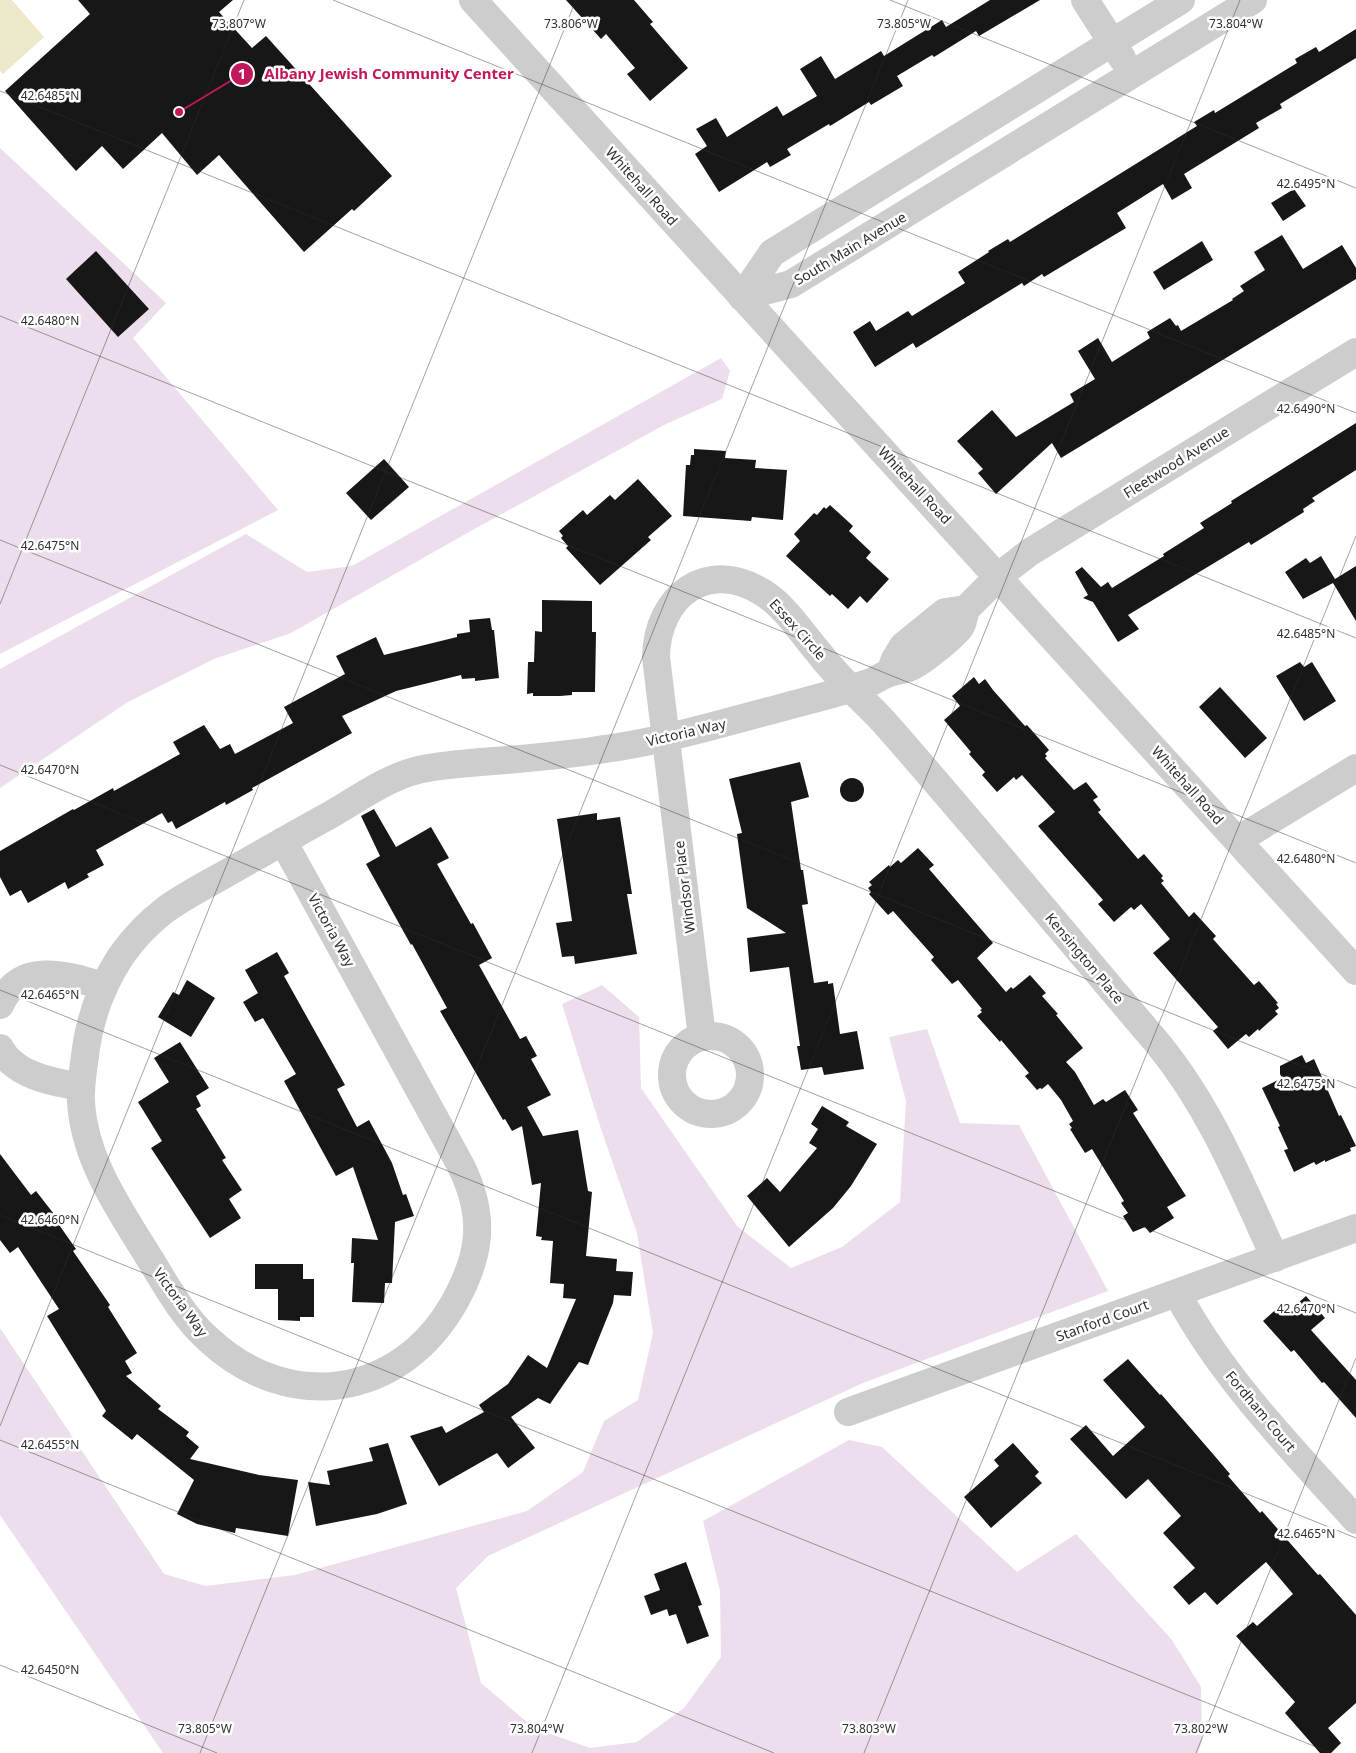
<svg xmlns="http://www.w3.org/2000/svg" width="1356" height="1753" font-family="'Noto Sans',sans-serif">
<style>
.green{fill:#ecdeec}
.water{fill:#ece9ca}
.building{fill:#171717}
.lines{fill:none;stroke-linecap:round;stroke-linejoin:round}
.minor{stroke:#cdcdcd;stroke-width:28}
.ticks{fill:none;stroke:#303030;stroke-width:1;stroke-opacity:0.45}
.labels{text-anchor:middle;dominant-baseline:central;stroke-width:5;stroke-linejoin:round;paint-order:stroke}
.street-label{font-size:14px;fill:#303030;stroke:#fff}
.ticks-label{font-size:12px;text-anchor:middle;fill:#303030;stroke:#fff;stroke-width:5;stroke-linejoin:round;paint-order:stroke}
.leader{fill:none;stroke:#c2185b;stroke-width:2}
.callout-dot{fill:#c2185b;stroke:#fff;stroke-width:2}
.mark-label{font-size:15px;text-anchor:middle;font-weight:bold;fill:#fff}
.callout-label{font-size:15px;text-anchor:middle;font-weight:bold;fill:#c2185b;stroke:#fff;stroke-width:5;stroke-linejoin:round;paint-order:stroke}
</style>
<rect width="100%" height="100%" fill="#fff"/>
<!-- green -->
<g class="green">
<polygon points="0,148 166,303 133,338 278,510 0,654"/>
<polygon points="721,358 730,371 722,399 666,424 469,532 291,633 214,659 128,702 0,788 0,669 246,534 307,572 352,566"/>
<polygon points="602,985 639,1017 641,1088 737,1226 791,1268 842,1247 900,1202 906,1101 889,1037 927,1029 960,1123 1019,1125 1108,1291 863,1383 488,1556 456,1588 481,1683 534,1728 590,1748 637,1742 684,1708 721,1657 720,1591 703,1521 849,1440 882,1447 1017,1572 1076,1534 1172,1640 1201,1687 1202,1741 1198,1753 163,1753 0,1515 0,1328 164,1574 206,1586 295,1575 527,1511 583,1472 604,1421 638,1400 653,1333 637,1233 601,1129 562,1004"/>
</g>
<!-- water -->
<polygon class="water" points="0,0 12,0 44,37 3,74 0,71"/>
<!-- building -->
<g class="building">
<polygon points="78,0 233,0 219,12 252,48 266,36 392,176 354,211 352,209 304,252 219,155 197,175 162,133 123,169 102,146 76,171 5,91 90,14"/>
<polygon points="566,0 634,0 653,22 650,24 688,68 650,101 627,74 635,68 606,34 601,39"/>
<polygon points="990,0 1040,0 979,36 976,31 934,57 932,55 897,76 903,86 871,105 869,102 830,126 829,124 787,149 791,155 770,167 767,162 719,192 695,154 707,146 696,129 716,118 727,137 777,106 783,116 817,96 800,69 821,56 835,79 881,51 884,56 942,20 946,27"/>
<polygon points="1356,29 1356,58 1280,104 1282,108 1256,123 1259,128 1184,174 1192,188 1172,200 1163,184 1117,213 1126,228 1044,277 1042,274 1024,286 1022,283 916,348 913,343 875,367 853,332 870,321 876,331 908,311 912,316 965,283 958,272 989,252 988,251 1008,239 1010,242 1184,134 1197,126 1194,122 1214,110 1215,113 1297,63 1295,59 1316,47 1319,52"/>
<polygon points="1294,189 1306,206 1283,221 1271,203"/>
<polygon points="1282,235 1303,269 1342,245 1356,268 1356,279 1061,458 1052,443 996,494 978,473 983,469 957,441 992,410 1016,437 1074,402 1070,394 1095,379 1078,351 1098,338 1112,362 1150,338 1147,332 1170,318 1176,326 1178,325 1181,331 1233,300 1232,299 1244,291 1240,286 1265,270 1254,252"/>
<polygon points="1202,241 1213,260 1164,290 1153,272"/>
<polygon points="96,251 149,309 118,337 66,279"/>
<polygon points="1356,423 1356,470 1312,498 1315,501 1303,509 1304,512 1251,545 1249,542 1128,615 1139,629 1118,642 1093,602 1083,598 1088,595 1075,572 1082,567 1101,587 1108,582 1112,588 1164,556 1163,554 1204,528 1200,523 1232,503 1231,501"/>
<polygon points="694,449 726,451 725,458 756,460 755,468 787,470 783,520 752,517 751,521 683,516 686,465 690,465 691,455 694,455"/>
<polygon points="384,459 409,487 371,520 346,493"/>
<polygon points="638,479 672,516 648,537 651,540 600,585 566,548 568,546 561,538 563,536 559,531 583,510 587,515 610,495 615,500"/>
<polygon points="830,505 853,526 849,531 871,552 866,558 889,579 867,603 860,596 848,609 832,594 830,596 786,556 800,541 794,534 814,513 817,515 824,507 826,509"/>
<polygon points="1321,556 1335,579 1356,566 1356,621 1333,583 1303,599 1285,572 1306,558 1310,563"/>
<polygon points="542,600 592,601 592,632 596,632 595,692 572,692 572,695 560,696 533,696 533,693 527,694 528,662 534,662 535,631 542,632"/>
<polygon points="490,618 492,630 494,630 499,678 475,681 475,678 462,679 461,675 396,691 342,716 352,733 252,788 253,790 226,805 225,802 176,829 172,821 168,823 162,813 96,850 104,865 87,874 89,877 68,889 65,882 28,903 21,890 10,896 0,877 0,851 73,809 74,810 113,788 114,791 180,754 173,742 204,725 220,749 230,744 235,754 293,723 284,707 345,674 336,656 376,637 384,655 457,637 457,634 470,632 469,620"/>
<polygon points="1300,662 1304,667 1312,662 1336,701 1304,721 1276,676"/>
<polygon points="974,677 979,684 985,679 993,690 1025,726 1027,725 1049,750 1045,754 1047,756 1045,758 1074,790 1086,782 1098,797 1093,800 1101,810 1098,812 1138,859 1144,854 1163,876 1161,878 1164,881 1161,883 1189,917 1194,912 1216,936 1213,939 1254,985 1259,981 1278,1003 1276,1004 1279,1008 1275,1011 1278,1014 1259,1031 1258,1029 1249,1037 1246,1034 1228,1049 1213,1031 1218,1027 1153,953 1170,939 1141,904 1134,910 1131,907 1114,922 1098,904 1103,900 1038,826 1055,812 1022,775 1016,780 1014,777 997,792 982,775 985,772 969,754 971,752 944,720 960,706 952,696"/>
<polygon points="1220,687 1267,738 1245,758 1199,707"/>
<polygon points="800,762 809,797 791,802 801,870 803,870 808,904 802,905 814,983 828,981 828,984 833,983 840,1034 857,1031 864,1069 824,1075 822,1067 801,1070 797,1046 800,1046 789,967 750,972 747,938 786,933 747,908 737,834 742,833 729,779"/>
<circle cx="852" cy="790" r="12"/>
<polygon points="374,809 396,847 431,827 449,858 437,864 471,924 473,923 492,958 479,965 520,1039 526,1036 537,1056 531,1059 551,1095 527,1107 543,1136 578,1130 588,1191 592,1192 586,1256 617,1259 616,1271 633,1272 631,1296 614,1295 613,1303 588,1365 579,1362 550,1404 538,1398 511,1417 535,1448 508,1468 497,1453 439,1486 410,1436 442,1426 446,1433 484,1412 479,1405 508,1384 528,1355 547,1368 576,1299 563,1298 564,1284 550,1283 553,1241 541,1240 542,1237 536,1236 541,1183 532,1185 522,1126 512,1131 505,1119 503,1120 440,1011 447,1008 412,944 411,945 366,864 380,856 361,816"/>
<polygon points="597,813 597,820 620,817 632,894 627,894 637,954 575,964 574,956 562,957 556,923 572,921 557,819"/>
<polygon points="918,848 934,865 929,869 993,943 977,958 1006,992 1011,987 1013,989 1030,975 1046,993 1042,996 1058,1014 1056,1015 1083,1048 1066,1062 1075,1072 1094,1105 1103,1099 1106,1102 1125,1090 1138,1110 1133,1113 1186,1196 1167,1207 1174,1218 1150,1233 1145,1227 1133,1232 1123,1216 1128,1213 1121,1203 1124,1201 1092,1149 1085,1153 1070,1129 1072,1128 1069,1124 1073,1121 1061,1100 1048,1084 1042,1089 1040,1088 1037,1090 1025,1076 1029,1073 1001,1040 1000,1042 977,1016 982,1012 980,1010 982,1009 958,980 952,984 931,960 934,957 893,911 888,915 869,894 871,892 868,888 872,885 869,882 889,865 890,867 898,860 901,863"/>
<polygon points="277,952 289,973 284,976 345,1085 337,1089 357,1127 369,1120 392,1163 403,1195 406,1194 414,1216 395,1222 392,1283 385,1283 384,1303 352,1302 354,1263 351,1263 352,1238 378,1240 353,1167 336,1176 284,1081 296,1074 263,1018 255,1022 243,1002 258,993 245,970"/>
<polygon points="187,980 215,998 191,1037 158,1017 173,992 179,995"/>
<polygon points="180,1042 209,1088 196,1096 201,1106 196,1109 226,1158 222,1160 242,1190 229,1199 241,1218 210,1238 151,1148 162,1141 138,1102 169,1082 154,1058"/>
<polygon points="1302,1055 1306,1063 1314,1059 1339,1116 1341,1115 1356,1146 1350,1148 1351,1151 1325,1162 1325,1160 1316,1165 1314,1162 1294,1172 1284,1150 1288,1149 1278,1127 1280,1126 1262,1088 1282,1078 1280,1074 1280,1066"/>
<polygon points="822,1106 849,1122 846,1126 877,1144 851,1186 833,1208 789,1247 747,1196 767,1178 780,1192 817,1148 809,1143 818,1129 811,1124"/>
<polygon points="0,1154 31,1195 36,1191 57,1218 55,1219 76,1249 73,1251 110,1305 108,1307 137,1353 125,1361 132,1373 126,1376 161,1406 158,1409 189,1432 186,1436 199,1447 190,1459 259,1475 298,1480 288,1536 236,1528 235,1533 197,1524 177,1514 194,1480 137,1434 132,1440 102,1416 106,1411 47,1316 59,1309 18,1247 10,1253 0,1240"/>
<polygon points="255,1264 303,1264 303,1279 314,1279 314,1317 300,1317 300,1321 278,1320 278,1289 255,1289"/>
<polygon points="1306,1296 1325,1318 1311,1330 1356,1380 1356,1418 1324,1382 1322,1383 1294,1350 1291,1352 1263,1321 1282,1304 1289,1311"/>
<polygon points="1128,1359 1160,1395 1161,1394 1213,1454 1230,1474 1228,1476 1260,1513 1262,1511 1318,1575 1320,1574 1356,1615 1356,1703 1328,1728 1341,1743 1331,1753 1320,1753 1285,1713 1295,1702 1236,1636 1253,1622 1257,1626 1293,1594 1266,1562 1217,1605 1205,1592 1189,1605 1173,1587 1195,1568 1163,1533 1181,1516 1148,1479 1126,1499 1070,1439 1086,1425 1113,1456 1145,1427 1103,1380"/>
<polygon points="388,1443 407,1504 377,1514 316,1526 308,1482 330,1485 327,1471 373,1461 369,1448"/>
<polygon points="1013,1443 1039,1472 1035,1476 1042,1483 991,1528 964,1497 999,1466 994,1460"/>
<polygon points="686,1562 702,1605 698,1606 709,1636 687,1644 676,1614 669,1616 667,1609 651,1615 644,1596 660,1590 654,1574"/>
</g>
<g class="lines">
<!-- minor -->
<g class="minor">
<path d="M473 0C766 325 1064 646 1356 971"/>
<polyline points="1085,0 1122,58"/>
<polyline points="742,297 791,284 1253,0"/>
<polyline points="742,297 772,253 1181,0"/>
<polyline points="966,609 999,576 1030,552 1356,352"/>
<polyline points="1238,840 1356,768"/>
<path d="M283 841 461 1166C486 1217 481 1255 454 1303 399 1399 288 1414 208 1339 181 1315 164 1281 145 1251 117 1206 84 1157 81 1102 80 1084 84 1066 86 1048 91 1014 102 985 121 956 133 939 148 923 165 910 184 896 206 885 227 873 261 854 295 834 330 815 358 799 386 778 418 770 439 765 460 764 481 762 520 759 560 756 598 750 661 742 723 723 784 707 813 699 843 692 871 682 876 680 881 676 887 674 895 670 904 671 913 666 923 661 956 635 961 626 964 621 964 614 966 609L945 612 903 646 895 659 890 672"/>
<path d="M0 1005C20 960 67 975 103 986"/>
<circle cx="711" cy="1075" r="39"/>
<path d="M702 1037 656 657C657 596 707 558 762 592 785 606 801 632 819 653 828 665 839 676 849 687 861 699 873 710 884 722 977 828 1067 937 1159 1045 1211 1109 1241 1184 1275 1258"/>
<path d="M0 1048C15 1076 53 1082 81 1087"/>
<path d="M1177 1293C1222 1378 1292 1449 1356 1520"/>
<polyline points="848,1412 1356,1228"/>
</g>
</g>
<!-- ticks -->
<path class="ticks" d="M333 0 1356 413M890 0 1356 188M0 91 1356 638M0 316 1356 863M0 540 1356 1088M0 604 244 0M0 765 1356 1313M0 990 1356 1538M0 1215 1331 1753M0 1426 576 0M0 1440 774 1753M0 1665 217 1753M200 1753 908 0M532 1753 1240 0M864 1753 1356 536M1196 1753 1356 1358"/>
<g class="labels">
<!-- street labels -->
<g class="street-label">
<text transform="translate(642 186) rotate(48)">Whitehall Road</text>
<text transform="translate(850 248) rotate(-31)">South Main Avenue</text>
<text transform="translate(1176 462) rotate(-32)">Fleetwood Avenue</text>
<text transform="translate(915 485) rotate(47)">Whitehall Road</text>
<text transform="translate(798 629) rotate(48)">Essex Circle</text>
<text transform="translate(686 732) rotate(-13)">Victoria Way</text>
<text transform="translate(1188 785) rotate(48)">Whitehall Road</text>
<text transform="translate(684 887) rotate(-97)">Windsor Place</text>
<text transform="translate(332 930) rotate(61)">Victoria Way</text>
<text transform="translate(1085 958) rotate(50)">Kensington Place</text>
<text transform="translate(181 1302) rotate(54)">Victoria Way</text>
<text transform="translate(1102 1320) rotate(-20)">Stanford Court</text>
<text transform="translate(1261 1411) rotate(50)">Fordham Court</text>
</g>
</g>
<g class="ticks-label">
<text x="571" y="28">73.806°W</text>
<text x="904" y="28">73.805°W</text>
<text x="239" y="28">73.807°W</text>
<text x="1236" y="28">73.804°W</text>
<text x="50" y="100">42.6485°N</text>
<text x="1306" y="188">42.6495°N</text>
<text x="50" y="325">42.6480°N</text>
<text x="1306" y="413">42.6490°N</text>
<text x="50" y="550">42.6475°N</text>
<text x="1306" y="638">42.6485°N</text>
<text x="50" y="774">42.6470°N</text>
<text x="1306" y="863">42.6480°N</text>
<text x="50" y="999">42.6465°N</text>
<text x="1306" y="1088">42.6475°N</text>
<text x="50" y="1224">42.6460°N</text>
<text x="1306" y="1313">42.6470°N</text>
<text x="50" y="1449">42.6455°N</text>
<text x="1306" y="1538">42.6465°N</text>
<text x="50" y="1674">42.6450°N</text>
<text x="205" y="1733">73.805°W</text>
<text x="537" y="1733">73.804°W</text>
<text x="869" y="1733">73.803°W</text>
<text x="1201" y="1733">73.802°W</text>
</g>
<!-- callouts -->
<path class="leader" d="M179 112L242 74"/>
<g class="callout-dot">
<circle cx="179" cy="112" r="5"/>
<circle cx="242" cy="74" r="12"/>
</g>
<g class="mark-label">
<text x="242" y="79">1</text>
</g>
<g class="callout-label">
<text x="389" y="79">Albany Jewish Community Center</text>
</g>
</svg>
